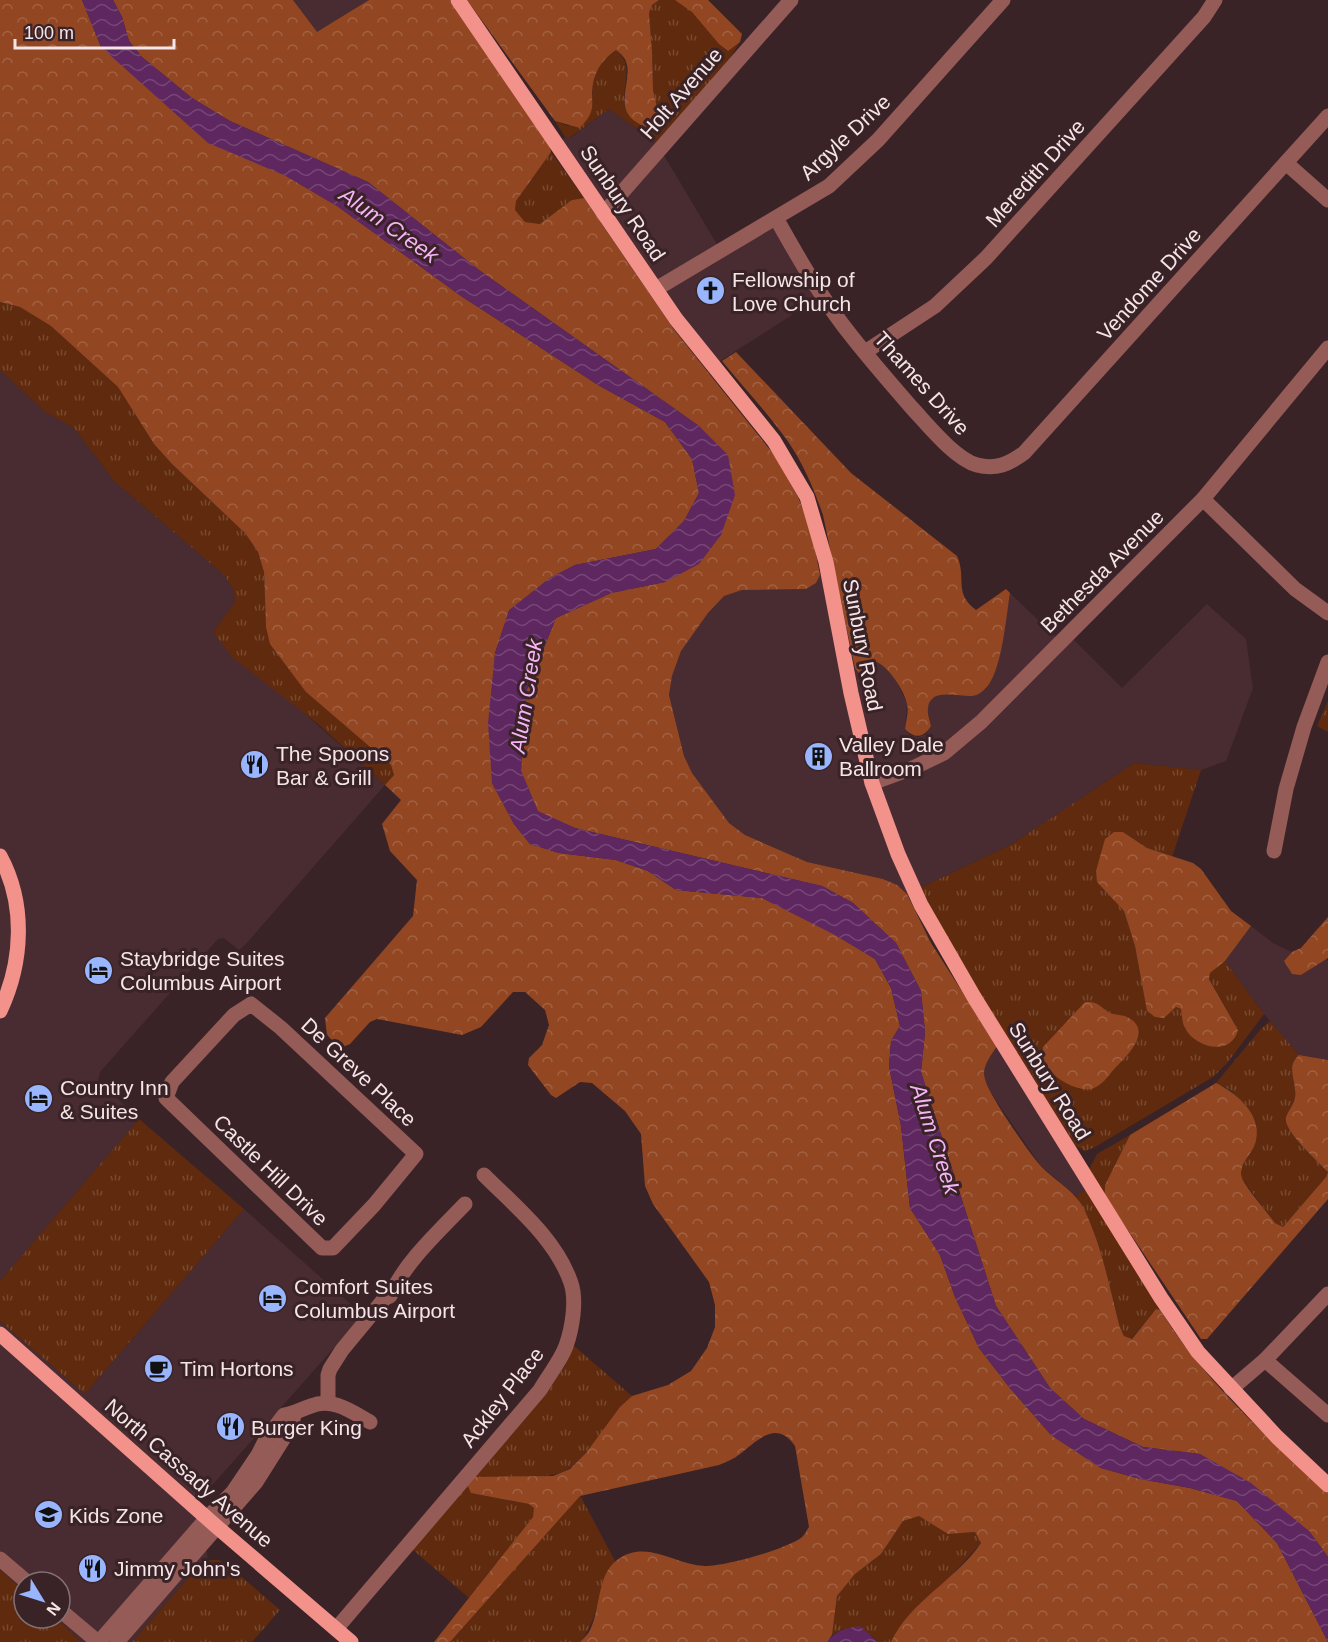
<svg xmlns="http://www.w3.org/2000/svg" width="1328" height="1642" font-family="Arial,sans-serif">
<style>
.built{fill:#492c32}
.grass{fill:url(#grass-tufts)}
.forest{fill:url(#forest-crowns)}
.water{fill:url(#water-waves)}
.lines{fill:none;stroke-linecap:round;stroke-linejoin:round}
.minor{stroke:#955b56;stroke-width:15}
.major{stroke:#f2928a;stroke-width:15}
.labels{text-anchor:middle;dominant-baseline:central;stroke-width:6;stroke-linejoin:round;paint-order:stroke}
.street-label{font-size:21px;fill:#f5e5e8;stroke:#392327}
.poi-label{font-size:21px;fill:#f5e5e8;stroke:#392327;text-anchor:start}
.water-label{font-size:22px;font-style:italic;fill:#f5b4f6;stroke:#392327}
</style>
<defs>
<pattern id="grass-tufts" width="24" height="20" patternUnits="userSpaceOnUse" patternTransform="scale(1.5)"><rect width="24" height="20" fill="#5f2a0d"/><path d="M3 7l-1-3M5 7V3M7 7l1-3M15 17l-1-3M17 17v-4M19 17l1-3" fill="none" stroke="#774930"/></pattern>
<pattern id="forest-crowns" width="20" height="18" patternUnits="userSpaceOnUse" patternTransform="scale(1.5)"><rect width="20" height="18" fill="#924722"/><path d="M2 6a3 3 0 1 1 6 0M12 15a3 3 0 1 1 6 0" fill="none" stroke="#a26142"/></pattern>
<pattern id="water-waves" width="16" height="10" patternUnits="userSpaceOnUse" patternTransform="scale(1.5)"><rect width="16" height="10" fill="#5e275f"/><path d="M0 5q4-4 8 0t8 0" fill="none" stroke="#764676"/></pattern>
</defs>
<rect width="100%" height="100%" fill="#392327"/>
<!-- built -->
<g class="built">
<polygon points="293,0 369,0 317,33"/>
<polygon points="609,109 656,142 721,251 779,218 825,294 706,370 675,331 552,152 565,137 570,138"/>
<polygon points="0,370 45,412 74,428 114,481 225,576 233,589 235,602 213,632 385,785 245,945 239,950 224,938 218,939 100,1072 98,1080 139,1119 0,1281"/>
<polygon points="835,571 876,662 882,664 894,677 907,703 905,729 910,735 918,737 926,734 931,726 927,708 931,699 940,694 974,696 986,689 992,679 998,661 1010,593 1063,644 1071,637 1122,688 1207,604 1246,639 1253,688 1226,761 1201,770 1134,763 1012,844 907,894 897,885 883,879 807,862 745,835 729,823 692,773 684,756 669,695 672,676 681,651 708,613 723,596 742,590 806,589 816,583 820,575"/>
<polygon points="1251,926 1273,943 1292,952 1284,961 1301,975 1326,959 1328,961 1328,1060 1299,1055 1264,1014 1225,961"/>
<polygon points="1009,1038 1076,1146 1097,1183 1076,1196 1040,1165 991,1093 984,1078 985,1065 997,1046"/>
<polygon points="244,1209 363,1315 199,1500 208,1560 199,1566 132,1642 81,1642 56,1618 60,1618 60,1582 24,1582 24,1591 0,1570 0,1321 85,1394"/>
</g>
<!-- grass -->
<g class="grass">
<path d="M659 0C664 0 670 0 674 0 693 4 712 38 727 51L740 42 726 64 656 142 609 109 569 138 565 137 555 121 568 126 592 111C592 83 592 67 616 50 641 70 611 99 632 119 635 122 640 124 644 127L659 116 653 90 652 51 649 13 652 4Z"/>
<polygon points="551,152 584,198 572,200 541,224 525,222 515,210 516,201"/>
<polygon points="0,302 20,307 51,326 118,387 154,444 172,464 245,533 258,552 264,572 266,627 306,692 391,765 394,775 385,785 318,724 233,658 213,632 235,602 233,589 225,576 114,481 74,428 45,412 0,370"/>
<polygon points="1328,701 1328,732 1317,726"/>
<polygon points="1134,763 1201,770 1172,857 1147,848 1123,832 1097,882 1124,911 1135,946 1147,1011 1155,1017 1176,1007 1181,1009 1185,1029 1238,1030 1209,978 1210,973 1225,961 1264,1014 1228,1062 1213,1077 1095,1147 1085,1151 1076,1146 954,952 920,888 1012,844"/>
<path d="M1270 1021 1299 1055C1287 1066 1294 1076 1295 1090 1297 1102 1290 1107 1286 1117 1282 1130 1318 1161 1328 1172L1326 1177 1283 1227 1275 1223 1242 1179V1166L1255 1144 1232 1091 1216 1083 1260 1030Z"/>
<polygon points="139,1119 244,1209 85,1394 0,1321 0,1281"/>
<polygon points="1130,1135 1105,1185 1105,1196 1089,1170 1097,1154"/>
<path d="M1087 1189 1160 1310 1156 1309 1131 1339 1124 1336 1120 1328C1110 1287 1099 1232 1076 1196Z"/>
<path d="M573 1345 632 1396C612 1415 589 1457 568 1469 549 1481 496 1477 472 1477L555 1380 565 1366Z"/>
<polygon points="467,1484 472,1493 529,1504 535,1508 533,1517 469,1598 412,1549"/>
<path d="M580 1495 615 1561C598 1587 599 1620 580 1642H450Z"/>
<polygon points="919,1516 948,1534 975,1532 981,1543 891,1642 878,1642 872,1636 843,1629 832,1635 837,1596 855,1574 881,1554 903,1521"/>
<polygon points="208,1560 219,1560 227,1564 280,1610 252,1642 132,1642 199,1566"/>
<polygon points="0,1570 24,1591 24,1618 56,1618 81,1642 0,1642"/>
</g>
<!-- forest -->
<g class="forest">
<path d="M0 0H82L101 47 286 176 337 206 461 296 598 385 665 422 692 459 699 493 684 521 656 549 575 565 550 578 509 611 495 653 492 783 514 824 530 844 559 853 616 860 648 871 676 890 762 898 833 933 875 959 891 988 900 1026 891 1041 889 1066 901 1126 910 1208 940 1255 955 1297 979 1348 1009 1387 1051 1435 1101 1468 1140 1479 1190 1488 1237 1501 1277 1543 1328 1642H891C910 1601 956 1580 981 1543L975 1532 948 1534 919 1516 903 1521 881 1554 855 1574 837 1596 832 1635 827 1642H580C583 1639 587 1635 589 1632 601 1611 596 1576 617 1560 646 1538 675 1565 705 1566 726 1566 783 1550 801 1538 805 1535 806 1531 809 1527L795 1446C777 1419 758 1440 740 1454 734 1459 726 1462 719 1465L580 1496 450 1642H434L533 1517 534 1508 529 1504 471 1493 467 1484 472 1477 553 1476 570 1469 586 1453 620 1407 632 1396 668 1385 691 1371 707 1348 715 1327V1305L709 1282 653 1204 645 1186 641 1134 625 1111 592 1083 580 1082 556 1098 551 1095 528 1065 529 1058 542 1045 549 1025 545 1010 525 992H513L481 1027 462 1035 377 1019 370 1022 350 1044 340 1048 327 1035 325 1018 413 916 417 880 390 851 382 824 401 800 385 785 394 775 391 765 306 692 270 644 266 627 264 572 258 552 245 533 172 464 154 444 118 387 51 326 20 307 0 302Z"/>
<path d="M113 0H293L317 32 369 0H450L550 145 551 152 516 201 515 210 525 222 540 224 572 200 584 198 675 331 775 456 798 497 811 528 820 575 816 583 806 589 742 590 724 596 708 613 681 651 672 676 669 695 684 756 692 773 729 823 745 835 807 862 883 879 897 885 907 894 931 943 997 1046C991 1056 981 1067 985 1079 988 1094 1028 1151 1039 1164 1053 1180 1075 1190 1084 1209 1102 1246 1110 1289 1120 1328L1124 1336 1132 1339 1156 1309 1160 1310C1204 1380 1267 1438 1328 1493V1557L1309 1531 1200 1454 1143 1447 1084 1419 1050 1388 996 1306 921 1072 925 1032 921 991 896 943 853 903 822 886 575 828 538 812 521 771 526 692 556 618 611 593 665 582 721 535 699 426 479 270 368 182 230 121 192 98 142 57 129 41 122 17Z"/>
<path d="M467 0H659L652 5 649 13 652 51 653 90 659 116 653 127C645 127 642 126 636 122 614 107 631 84 627 65 625 57 622 55 616 50 600 61 593 74 592 93 592 99 593 107 591 112 589 118 584 123 580 128L555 121Z"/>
<polygon points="675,0 708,0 742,34 740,42 728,51 719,44 692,12"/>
<path d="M736 352 851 473 957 556C967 578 953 593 976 610L1006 589 1010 593C1006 616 1002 675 984 690 980 693 976 696 972 696 959 697 930 687 928 708 927 713 930 721 931 726 924 738 914 739 905 729 906 721 909 711 907 704 905 692 888 665 876 662L865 678 862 677 855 668 823 515C814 489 803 463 787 440 767 412 743 387 722 361Z"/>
<path d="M1114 832H1123L1147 848 1193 863 1201 869 1231 911 1251 926 1225 961 1210 973 1209 979 1238 1030C1231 1057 1195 1048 1185 1028 1182 1023 1182 1015 1181 1009L1176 1007 1164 1018 1155 1017 1147 1011 1135 946 1124 911 1097 882 1096 871 1105 839Z"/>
<polygon points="1328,917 1328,958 1301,975 1292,974 1284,961 1292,952 1301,948"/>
<path d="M1085 1002C1101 1001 1101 1010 1113 1014 1118 1015 1123 1015 1127 1017 1154 1030 1127 1056 1115 1068 1109 1075 1101 1087 1091 1089 1081 1091 1066 1084 1058 1078 1048 1070 1040 1061 1043 1047Z"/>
<path d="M1299 1055 1328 1060V1199L1207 1339H1201L1105 1196V1185L1130 1135 1216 1083C1238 1094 1264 1116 1255 1144 1251 1156 1238 1163 1242 1178 1245 1187 1268 1213 1275 1223L1283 1227 1326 1177 1328 1172C1318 1161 1282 1130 1286 1117 1290 1107 1297 1102 1295 1090 1294 1076 1287 1066 1299 1055Z"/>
</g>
<!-- water -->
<g class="water">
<polygon points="82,0 113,0 122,17 129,41 142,57 192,98 230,121 368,182 479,270 699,426 728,455 735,495 721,535 699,564 665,582 611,593 556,618 526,692 521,771 538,811 575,828 822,886 853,903 896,943 921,991 925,1032 921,1072 996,1306 1050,1388 1084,1419 1143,1447 1200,1454 1251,1483 1309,1531 1328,1557 1328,1642 1277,1543 1237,1501 1190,1488 1140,1479 1101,1468 1051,1435 1009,1387 979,1348 955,1297 940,1255 910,1208 901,1126 889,1066 891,1041 900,1026 891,988 875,959 833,934 762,898 676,890 648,871 616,860 559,853 530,844 514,824 492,783 488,723 495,653 509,610 550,578 575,565 656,549 684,521 699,493 692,459 665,422 598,385 461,296 337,206 286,176 208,143 101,47"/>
<path d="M860 1626 878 1642H827C836 1630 846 1628 860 1626Z"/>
</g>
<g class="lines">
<!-- minor -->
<g class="minor">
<polyline points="1286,163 1328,200"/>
<polyline points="603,214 791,0"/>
<path d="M776 218C799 259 823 301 853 338 872 362 892 385 912 408 928 425 955 459 977 465 996 470 1009 464 1024 453L1328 116"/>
<polyline points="656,289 829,186 878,140 1003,0"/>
<polyline points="865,352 935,306 986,258 1204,17 1215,0"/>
<polyline points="1203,499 1295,589 1328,613"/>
<polyline points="872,783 913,768 944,753 981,722 1203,499 1328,348"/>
<polyline points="1274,851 1286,789 1304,727 1328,662"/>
<polygon points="251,1004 281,1028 416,1154 374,1205 333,1248 322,1248 166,1098 172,1082 234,1015"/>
<polyline points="1265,1360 1328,1415"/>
<polyline points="1231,1389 1265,1360 1328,1294"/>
<path d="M328 1403V1375L330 1369 342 1350 385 1298 390 1296C405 1262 439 1231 465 1204"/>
<polyline points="0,1559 27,1582"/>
<polyline points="60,1610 98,1642"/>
<path d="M336 1629 540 1390C548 1376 560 1362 566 1346 572 1329 577 1301 571 1283 556 1239 516 1207 484 1175"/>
<path d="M99 1642 207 1518 233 1492 258 1455 267 1437 284 1415C294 1414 301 1409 311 1406 333 1397 352 1412 370 1422"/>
<polyline points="117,1642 256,1482 292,1425 294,1414"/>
</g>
<!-- major -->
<g class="major">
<polyline points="458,0 676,319 774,441 807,497 826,562 851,693 872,783 898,854 921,905 974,997 1161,1298 1198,1352 1277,1437 1328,1485"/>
<path d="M0 856C26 904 23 962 0 1011"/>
<polyline points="0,1334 217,1527 351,1642"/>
</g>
</g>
<!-- icons -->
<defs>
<symbol id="church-disc" viewBox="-11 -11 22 22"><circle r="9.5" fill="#98b5fd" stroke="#392327"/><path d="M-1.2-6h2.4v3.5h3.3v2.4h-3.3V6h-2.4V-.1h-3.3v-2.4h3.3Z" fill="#111"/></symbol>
<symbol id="building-disc" viewBox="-11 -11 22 22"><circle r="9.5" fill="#98b5fd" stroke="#392327"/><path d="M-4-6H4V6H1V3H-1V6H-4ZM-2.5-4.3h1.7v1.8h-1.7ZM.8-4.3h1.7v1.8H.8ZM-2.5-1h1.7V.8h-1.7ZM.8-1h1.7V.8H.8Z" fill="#111"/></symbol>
<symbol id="restaurant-disc" viewBox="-11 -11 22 22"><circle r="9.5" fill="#98b5fd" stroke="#392327"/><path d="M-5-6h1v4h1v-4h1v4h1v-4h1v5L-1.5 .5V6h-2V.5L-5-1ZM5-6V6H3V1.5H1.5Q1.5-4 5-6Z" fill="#111"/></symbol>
<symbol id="hotel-disc" viewBox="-11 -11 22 22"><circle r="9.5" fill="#98b5fd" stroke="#392327"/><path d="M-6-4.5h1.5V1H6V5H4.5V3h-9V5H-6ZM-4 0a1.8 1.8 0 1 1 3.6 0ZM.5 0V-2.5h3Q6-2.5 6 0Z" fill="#111"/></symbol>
<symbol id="cafe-disc" viewBox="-11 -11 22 22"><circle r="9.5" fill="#98b5fd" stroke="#392327"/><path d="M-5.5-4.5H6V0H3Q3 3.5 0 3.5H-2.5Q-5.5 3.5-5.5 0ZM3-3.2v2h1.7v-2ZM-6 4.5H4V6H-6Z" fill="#111"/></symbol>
<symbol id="school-disc" viewBox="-11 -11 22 22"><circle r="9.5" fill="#98b5fd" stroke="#392327"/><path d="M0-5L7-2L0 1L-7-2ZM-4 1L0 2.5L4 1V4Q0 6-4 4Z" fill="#111"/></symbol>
</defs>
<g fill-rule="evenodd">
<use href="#church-disc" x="694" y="274" width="33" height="33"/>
<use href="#building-disc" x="802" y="740" width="33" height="33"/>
<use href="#restaurant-disc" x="238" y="748" width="33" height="33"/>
<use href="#hotel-disc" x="82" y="954" width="33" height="33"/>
<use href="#hotel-disc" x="22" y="1082" width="33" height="33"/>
<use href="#hotel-disc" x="256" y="1282" width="33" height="33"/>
<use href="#cafe-disc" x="142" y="1352" width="33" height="33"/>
<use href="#restaurant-disc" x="214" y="1410" width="33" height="33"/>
<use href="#school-disc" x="32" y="1498" width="33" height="33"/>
<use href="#restaurant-disc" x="76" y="1552" width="33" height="33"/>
</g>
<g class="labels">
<!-- street labels -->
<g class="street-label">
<text transform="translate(681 93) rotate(-49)">Holt Avenue</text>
<text transform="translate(845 137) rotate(-43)">Argyle Drive</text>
<text transform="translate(1035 173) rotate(-48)">Meredith Drive</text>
<text transform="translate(623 203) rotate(56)">Sunbury Road</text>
<text transform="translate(1149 284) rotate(-48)">Vendome Drive</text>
<text transform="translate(922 383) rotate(48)">Thames Drive</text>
<text transform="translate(1102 571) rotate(-45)">Bethesda Avenue</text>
<text transform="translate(863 645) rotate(79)">Sunbury Road</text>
<text transform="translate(359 1072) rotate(43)">De Greve Place</text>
<text transform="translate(1050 1081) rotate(58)">Sunbury Road</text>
<text transform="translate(271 1170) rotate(44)">Castle Hill Drive</text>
<text transform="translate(502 1397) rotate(-52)">Ackley Place</text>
<text transform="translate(189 1473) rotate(41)">North Cassady Avenue</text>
</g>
<!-- poi labels -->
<g class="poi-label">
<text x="732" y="279">Fellowship of<tspan x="732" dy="24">Love Church</tspan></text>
<text x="839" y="744">Valley Dale<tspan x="839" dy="24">Ballroom</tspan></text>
<text x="276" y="753">The Spoons<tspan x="276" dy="24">Bar &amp; Grill</tspan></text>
<text x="120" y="958">Staybridge Suites<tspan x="120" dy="24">Columbus Airport</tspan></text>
<text x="60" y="1087">Country Inn<tspan x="60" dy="24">&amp; Suites</tspan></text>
<text x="294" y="1286">Comfort Suites<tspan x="294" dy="24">Columbus Airport</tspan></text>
<text x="180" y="1368">Tim Hortons</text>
<text x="251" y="1427">Burger King</text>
<text x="69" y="1515">Kids Zone</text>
<text x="114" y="1568">Jimmy John's</text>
</g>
<!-- water labels -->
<g class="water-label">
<text transform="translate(389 225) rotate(35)">Alum Creek</text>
<text transform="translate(526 696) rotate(-81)">Alum Creek</text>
<text transform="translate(935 1139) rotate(72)">Alum Creek</text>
</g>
</g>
<!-- north arrow -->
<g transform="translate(42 1600) rotate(128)"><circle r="28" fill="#392327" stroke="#847174" stroke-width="1.5"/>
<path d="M0-4.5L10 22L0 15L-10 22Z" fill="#98b5fd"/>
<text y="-9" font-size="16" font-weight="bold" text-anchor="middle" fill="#f5e5e8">N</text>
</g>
<!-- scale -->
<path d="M15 39v9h159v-9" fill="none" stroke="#f5e5e8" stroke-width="3"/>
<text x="24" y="39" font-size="18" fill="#f5e5e8" stroke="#392327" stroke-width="4.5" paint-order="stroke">100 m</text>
</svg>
